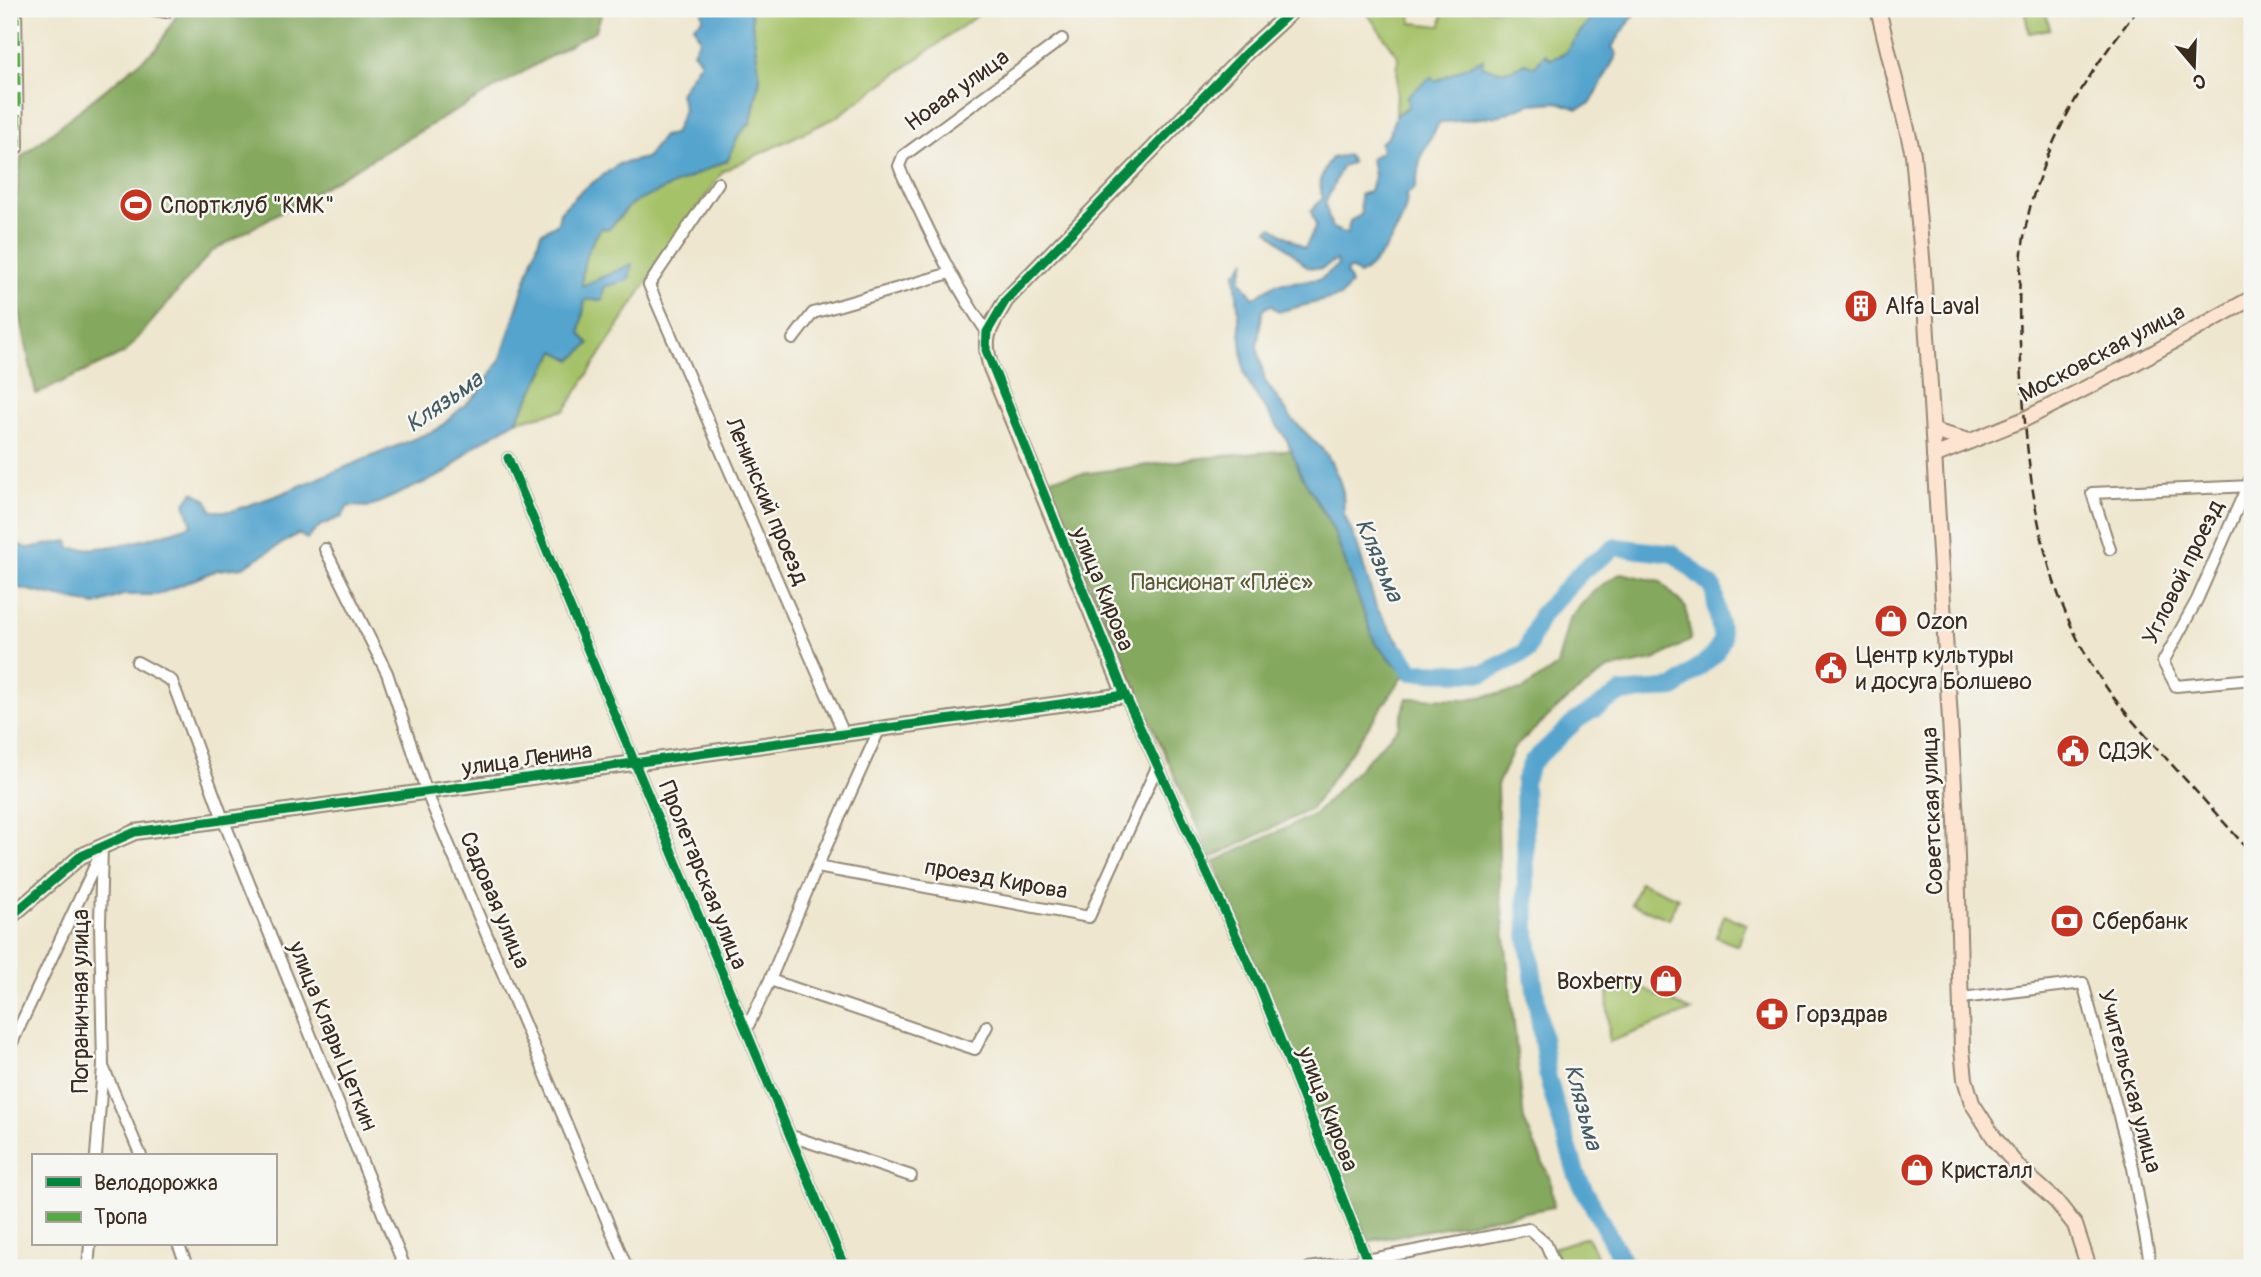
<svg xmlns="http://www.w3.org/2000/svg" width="2261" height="1277" font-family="Pangolin,sans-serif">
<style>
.green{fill:#a6c269;stroke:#707644;stroke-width:2}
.forest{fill:#84a85d;stroke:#60693e;stroke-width:2}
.water{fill:#54a4ce;stroke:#486776;stroke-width:2}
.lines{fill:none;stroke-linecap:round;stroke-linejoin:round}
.river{stroke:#54a4ce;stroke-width:18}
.street-casing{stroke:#948876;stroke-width:14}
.secondary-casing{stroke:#948876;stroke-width:18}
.street{stroke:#fff;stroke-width:10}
.secondary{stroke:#fde4d0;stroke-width:14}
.rail{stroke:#3b2a1e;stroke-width:2.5;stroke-dasharray:10 5;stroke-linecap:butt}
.quiet{stroke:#55ab43;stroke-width:7;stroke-dasharray:14 7;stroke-linecap:butt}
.cycleway-casing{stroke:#f6f6f2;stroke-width:13}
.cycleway{stroke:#00873e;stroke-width:9}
.labels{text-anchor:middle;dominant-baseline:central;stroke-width:5;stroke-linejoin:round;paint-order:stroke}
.street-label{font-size:23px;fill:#3b2a1e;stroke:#f6f6f2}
.poi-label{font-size:23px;fill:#3b2a1e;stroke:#f6f6f2;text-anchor:start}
.park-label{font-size:23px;fill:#5b5834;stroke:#f6f6f2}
.water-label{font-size:24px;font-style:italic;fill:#455b64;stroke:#f6f6f2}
</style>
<rect width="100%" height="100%" fill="#f6f6f2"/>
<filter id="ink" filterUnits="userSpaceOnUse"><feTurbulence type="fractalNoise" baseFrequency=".0143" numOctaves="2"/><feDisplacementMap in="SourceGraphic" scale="14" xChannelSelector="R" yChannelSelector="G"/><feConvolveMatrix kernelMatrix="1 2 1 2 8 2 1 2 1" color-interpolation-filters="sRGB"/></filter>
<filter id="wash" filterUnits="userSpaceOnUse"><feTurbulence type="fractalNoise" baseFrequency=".00686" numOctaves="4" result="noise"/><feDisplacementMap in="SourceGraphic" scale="28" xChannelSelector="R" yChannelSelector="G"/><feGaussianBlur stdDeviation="1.57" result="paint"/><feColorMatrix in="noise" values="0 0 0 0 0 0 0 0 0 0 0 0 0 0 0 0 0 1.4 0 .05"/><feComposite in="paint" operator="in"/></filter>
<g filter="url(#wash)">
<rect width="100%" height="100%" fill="#eee6ce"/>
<!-- green -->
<g class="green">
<polygon points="750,9 985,10 835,118 723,171 641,291 565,410 516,421 555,351 572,360 589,344 580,333 585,300 582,287 582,264 588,249 601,228 609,229 631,204 728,160 738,136 751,122 760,78"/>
<path d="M1364 9H1410L1412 23 1441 26 1443 10 1446 9H1601L1587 23 1564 54 1534 67 1525 63C1509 73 1499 73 1482 66V60L1436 81 1408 107 1396 115 1398 56Z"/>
<polygon points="2024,9 2045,9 2050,29 2029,33"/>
<polygon points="1640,882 1678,898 1669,919 1631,904"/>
<polygon points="1724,915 1746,924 1738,946 1716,937"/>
<polygon points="1621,978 1691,1011 1609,1042 1607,983"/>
<polygon points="1587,1237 1603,1268 1559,1268 1553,1248"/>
</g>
<!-- forest -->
<g class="forest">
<polygon points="180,9 603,9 596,30 211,252 125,353 36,394 9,259 21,157 157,48"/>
<polygon points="1292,450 1300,472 1333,529 1375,643 1405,674 1311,809 1211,858 1043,479 1201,458"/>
<polygon points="1621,573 1661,582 1686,608 1691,640 1654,660 1608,669 1563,703 1514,748 1497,785 1500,890 1524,1120 1551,1181 1554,1207 1368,1241 1214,862 1315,814 1398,728 1407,698 1467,699 1522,690 1557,666 1569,619 1594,590"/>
</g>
<!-- water -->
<g class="water">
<path d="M702 9H750L760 78 751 122 738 136 728 160 631 204 609 229 601 228C587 250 582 260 582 286L632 264 629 280 604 287 602 300H585L580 333 589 344 572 360 555 351 516 421 473 447 446 473 369 507 348 506 342 517 321 525 307 539 298 534 243 567 217 570 157 595H123L96 605 9 586V542L28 548 68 541 70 548C109 552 156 537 192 525L185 503 193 492 206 499 212 511H232L278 495 438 429 478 393 501 358 541 233 558 223 560 212 581 191 619 164 646 158 663 136 674 134 684 110 680 93 701 61 693 52 700 39 694 26 703 19Z"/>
<path d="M1601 9H1638L1612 47 1617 54 1591 103 1578 109 1557 102 1530 104 1498 116 1439 123 1421 156 1415 188 1406 195C1411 215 1378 266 1359 275L1351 268 1346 272 1351 284 1341 296 1278 312 1271 305 1263 309 1257 346 1265 381 1292 419 1327 454 1339 479 1343 492 1344 514 1357 544 1376 607 1418 671 1405 674 1375 643 1333 529 1300 472 1287 440 1251 388 1244 373 1235 274 1246 260 1240 279 1253 298 1276 284 1321 279 1338 265 1336 260 1321 269 1307 267 1268 230 1272 227 1305 248 1316 226 1311 211 1323 198C1317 183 1322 170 1332 158L1348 155 1352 163 1342 166 1325 204 1332 228 1347 234 1350 221 1361 215 1360 195 1370 191 1374 176 1371 158 1382 152 1380 143 1388 137 1396 115 1408 107 1407 96 1431 77 1436 81 1483 59 1482 66C1499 73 1509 73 1525 63L1534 67 1545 54 1550 59 1564 54 1587 23Z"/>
</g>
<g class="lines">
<!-- river -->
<polyline class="river" points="1400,654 1412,672 1484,673 1526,652 1541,615 1584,569 1616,547 1674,554 1713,587 1722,640 1714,655 1674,688 1620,693 1577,720 1532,762 1524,782 1527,934 1548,1079 1577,1176 1626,1268"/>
</g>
</g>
<g filter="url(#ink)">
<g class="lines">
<defs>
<g id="street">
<polyline points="16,9 18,147"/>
<polyline points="147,9 166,12"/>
<polyline points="718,183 649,285 844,734"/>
<path d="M987 332C952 283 928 228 902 174L899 166 903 156 1062 39"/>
<polyline points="793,339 813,313 950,273"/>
<polyline points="508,458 845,1268"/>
<polyline points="2252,475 2197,600 2163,662 2176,686 2252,679"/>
<polyline points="325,549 387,673 427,793 627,1268"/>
<polyline points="2110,549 2092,493 2252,486"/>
<polyline points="137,662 172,681 223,819 405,1268"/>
<polyline points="1125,695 1260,988 1370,1268"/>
<polyline points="817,867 1089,917 1157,767"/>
<polyline points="770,980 975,1049 987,1026"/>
<polyline points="1962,998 2083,983 2133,1168 2151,1268"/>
<polyline points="746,1030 770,980 817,867 879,730"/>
<polyline points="9,1049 100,855"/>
<polyline points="104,1069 141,1156"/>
<polyline points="791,1136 911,1176"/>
<polyline points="96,1156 103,1066 100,923 102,845"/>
<polyline points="178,1244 188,1268"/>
<polyline points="88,1268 90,1244"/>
<polyline points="1309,1268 1367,1260 1529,1229 1546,1244 1556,1268"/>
</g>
<g id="secondary">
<polyline points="1878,9 1913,154 1923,269 1956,820 1962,1049 1965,1079 1972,1103 1995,1139 2019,1168 2056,1201 2075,1225 2089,1268"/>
<polyline points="1933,431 1969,441"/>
<polyline points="1934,456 2025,419 2135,363 2252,298"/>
<path d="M9 918 81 856 135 832 1125 695 991 368C981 335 990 328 1006 300L1248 51 1294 9"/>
</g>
</defs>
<!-- street casing -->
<use href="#street" class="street-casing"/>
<!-- secondary casing -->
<use href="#secondary" class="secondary-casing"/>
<!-- street -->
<use href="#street" class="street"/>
<!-- secondary -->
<use href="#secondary" class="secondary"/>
<!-- rail -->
<path class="rail" d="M2138 9C2095 64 2058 120 2036 187 2015 251 2018 314 2022 380 2028 478 2039 575 2089 660 2109 696 2137 726 2164 756 2194 789 2223 821 2252 854"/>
<!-- quiet -->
<polyline class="quiet" points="16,9 18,147"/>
<defs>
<g id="cycleway">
<polyline points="1294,9 1248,51 1006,300 987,332 986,350 1125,695 1260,988 1370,1268"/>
<polyline points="508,458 845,1268"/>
<polyline points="9,918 81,856 135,832 1125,695"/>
</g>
</defs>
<!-- cycleway casing -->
<use href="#cycleway" class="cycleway-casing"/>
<!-- cycleway -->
<use href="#cycleway" class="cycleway"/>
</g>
</g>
<!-- icons -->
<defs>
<symbol id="stadium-disc" viewBox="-11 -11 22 22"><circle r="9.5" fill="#c8321e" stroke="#f6f6f2"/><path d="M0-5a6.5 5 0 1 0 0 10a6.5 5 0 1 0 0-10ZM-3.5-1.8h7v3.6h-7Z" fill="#fff"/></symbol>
<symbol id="building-disc" viewBox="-11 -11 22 22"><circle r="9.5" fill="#c8321e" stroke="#f6f6f2"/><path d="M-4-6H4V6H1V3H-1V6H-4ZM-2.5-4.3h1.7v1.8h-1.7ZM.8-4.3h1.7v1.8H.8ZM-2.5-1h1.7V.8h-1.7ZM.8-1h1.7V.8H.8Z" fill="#fff"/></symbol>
<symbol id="shop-disc" viewBox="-11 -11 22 22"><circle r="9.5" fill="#c8321e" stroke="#f6f6f2"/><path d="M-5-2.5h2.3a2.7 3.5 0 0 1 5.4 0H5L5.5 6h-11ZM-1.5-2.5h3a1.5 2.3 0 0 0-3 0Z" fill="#fff"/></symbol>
<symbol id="civic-disc" viewBox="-11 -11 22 22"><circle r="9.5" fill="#c8321e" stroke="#f6f6f2"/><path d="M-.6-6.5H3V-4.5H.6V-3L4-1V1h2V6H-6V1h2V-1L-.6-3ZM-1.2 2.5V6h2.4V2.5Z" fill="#fff"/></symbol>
<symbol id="bank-disc" viewBox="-11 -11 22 22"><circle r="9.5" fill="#c8321e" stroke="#f6f6f2"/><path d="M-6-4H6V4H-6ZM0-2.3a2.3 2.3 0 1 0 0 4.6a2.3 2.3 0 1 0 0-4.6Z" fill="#fff"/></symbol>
<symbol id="pharmacy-disc" viewBox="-11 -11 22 22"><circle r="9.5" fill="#c8321e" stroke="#f6f6f2"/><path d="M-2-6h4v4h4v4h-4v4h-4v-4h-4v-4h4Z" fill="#fff"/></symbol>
</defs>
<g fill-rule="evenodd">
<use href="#stadium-disc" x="117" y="186" width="38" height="38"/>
<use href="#building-disc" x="1842" y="287" width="38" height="38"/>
<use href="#shop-disc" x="1872" y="602" width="38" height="38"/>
<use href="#civic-disc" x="1812" y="649" width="38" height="38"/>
<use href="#civic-disc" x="2054" y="732" width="38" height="38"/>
<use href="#bank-disc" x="2048" y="902" width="38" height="38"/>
<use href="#shop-disc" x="1647" y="962" width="38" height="38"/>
<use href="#pharmacy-disc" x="1753" y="995" width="38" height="38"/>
<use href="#shop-disc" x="1898" y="1151" width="38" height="38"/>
</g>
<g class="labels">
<!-- street labels -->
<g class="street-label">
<text transform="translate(957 90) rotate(-36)">Новая улица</text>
<text transform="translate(2102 353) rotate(-28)">Московская улица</text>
<text transform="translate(767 501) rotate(67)">Ленинский проезд</text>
<text transform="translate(2183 572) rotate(-64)">Угловой проезд</text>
<text transform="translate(1103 589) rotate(68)">улица Кирова</text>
<text transform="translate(527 759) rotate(-8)">улица Ленина</text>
<text transform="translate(1932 811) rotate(-92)">Советская улица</text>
<text transform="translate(703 875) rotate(68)">Пролетарская улица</text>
<text transform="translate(996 879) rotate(10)">проезд Кирова</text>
<text transform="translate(495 900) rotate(67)">Садовая улица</text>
<text transform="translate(80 1001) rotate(-90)">Пограничная улица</text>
<text transform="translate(333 1036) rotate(68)">улица Клары Цеткин</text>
<text transform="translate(2130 1081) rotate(75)">Учительская улица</text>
<text transform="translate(1328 1109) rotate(69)">улица Кирова</text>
</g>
<!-- poi labels -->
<g class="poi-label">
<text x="160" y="205">Спортклуб "КМК"</text>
<text x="1885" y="306">Alfa Laval</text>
<text x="1916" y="621">Ozon</text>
<text x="1856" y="655">Центр культуры<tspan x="1856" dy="26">и досуга Болшево</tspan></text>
<text x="2098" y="751">СДЭК</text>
<text x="2092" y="921">Сбербанк</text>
<text x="1642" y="981" text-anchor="end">Boxberry</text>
<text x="1796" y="1014">Горздрав</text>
<text x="1941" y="1170">Кристалл</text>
</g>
<!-- park labels -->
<g class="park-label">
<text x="1222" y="582">Пансионат «Плёс»</text>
</g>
<!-- water labels -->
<g class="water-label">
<text transform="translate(444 402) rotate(-35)">Клязьма</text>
<text transform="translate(1379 560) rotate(67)">Клязьма</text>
<text transform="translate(1583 1107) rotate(75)">Клязьма</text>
</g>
</g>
<!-- margin -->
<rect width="2261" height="1277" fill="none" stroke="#f6f6f2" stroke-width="35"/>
<!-- legend -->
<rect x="32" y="1154" width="245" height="91" fill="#f6f6f2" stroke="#aba49d" stroke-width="2"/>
<rect x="46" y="1177" width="35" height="10" fill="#00873e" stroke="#aba49d" stroke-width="2"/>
<text x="94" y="1190" font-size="21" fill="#3b2a1e">Велодорожка</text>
<rect x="46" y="1212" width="35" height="10" fill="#55ab43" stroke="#aba49d" stroke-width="2"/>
<text x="94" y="1224" font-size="21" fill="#3b2a1e">Тропа</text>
<!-- north arrow -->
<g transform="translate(2194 66) rotate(161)" stroke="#f6f6f2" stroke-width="5" paint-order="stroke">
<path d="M0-5L12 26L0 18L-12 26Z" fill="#3b2a1e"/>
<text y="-10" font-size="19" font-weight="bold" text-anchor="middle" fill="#3b2a1e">С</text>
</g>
</svg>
